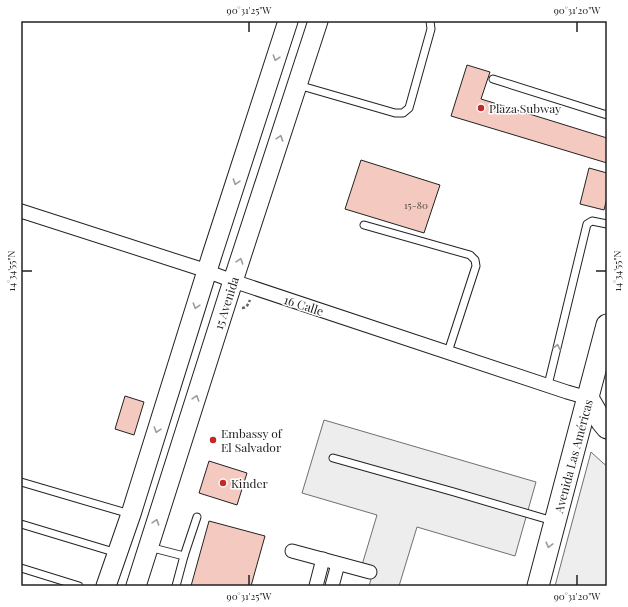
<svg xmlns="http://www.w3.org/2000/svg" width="628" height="607" font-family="'Playfair Display',serif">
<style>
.green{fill:#eee;stroke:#6f6f6f}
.parking{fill:#ededed;stroke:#6f6f6f}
.building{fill:#f3c9c0;stroke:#222}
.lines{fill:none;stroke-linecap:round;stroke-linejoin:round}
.lane-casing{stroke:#222;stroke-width:9}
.street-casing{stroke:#222;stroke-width:15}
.secondary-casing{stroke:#222;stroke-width:21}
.primary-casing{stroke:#222;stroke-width:23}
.path{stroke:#646464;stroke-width:2.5;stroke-dasharray:3 2;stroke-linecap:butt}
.lane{stroke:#fff;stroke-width:7}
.street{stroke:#fff;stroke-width:13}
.secondary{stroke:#fff;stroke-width:19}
.primary{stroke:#fff;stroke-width:21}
.oneway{stroke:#9c9c9c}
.ticks{fill:none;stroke:#222;stroke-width:1.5}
.poi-dot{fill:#c62828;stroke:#fff;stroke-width:1.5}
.labels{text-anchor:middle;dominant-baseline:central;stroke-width:3;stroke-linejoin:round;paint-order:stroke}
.number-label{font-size:10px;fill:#564c4a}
.poi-label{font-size:12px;fill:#222;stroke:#fff;text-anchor:start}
.street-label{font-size:12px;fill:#222;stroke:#fff}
.neatline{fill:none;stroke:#222;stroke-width:1.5}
.ticks-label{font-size:10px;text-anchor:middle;fill:#222}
</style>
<rect width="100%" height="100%" fill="#fff"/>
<!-- green -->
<polygon class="green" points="591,452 603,463 607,466 607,586 555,586"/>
<!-- parking -->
<polygon class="parking" points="324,420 536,482 515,556 417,527 399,586 369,586 374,569 362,565 377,515 302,493"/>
<!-- building -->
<g class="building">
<polygon points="467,65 490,72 481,99 607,138 607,163 451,116"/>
<polygon points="361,160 440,185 424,233 345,209"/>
<polygon points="589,168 607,173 607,198 604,210 580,204"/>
<polygon points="125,396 144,402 134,435 115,429"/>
<polygon points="209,461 247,473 237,505 199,493"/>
<polygon points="209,521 265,536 251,586 191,586"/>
</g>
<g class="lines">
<defs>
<g id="lane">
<polyline points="493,79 607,115"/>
<polyline points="298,85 395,113 403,113 409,108 431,29 430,21"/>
<polyline points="364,225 470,255 475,260 476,266 448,352"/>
<polyline points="548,385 587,224 592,221 607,224"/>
<polyline points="333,458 454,492 553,521"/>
<polyline points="21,482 130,514"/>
<polyline points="21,524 117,553"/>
<polyline points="149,547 184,556 197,517"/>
<polyline points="21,568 79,586"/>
<polyline points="176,586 184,556"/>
</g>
<g id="street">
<polyline points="21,211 198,268 233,281 567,392 588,398"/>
<polyline points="292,551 370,572"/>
<polyline points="316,586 323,559"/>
<polyline points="332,586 338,564"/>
</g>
<g id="secondary">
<polyline points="106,586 131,514 212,255 288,21"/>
<polyline points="136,586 233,281 318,21"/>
</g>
<g id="primary">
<polyline points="588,398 602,422 607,428"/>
<polyline points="538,586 607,325"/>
</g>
</defs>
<!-- lane casing -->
<use href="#lane" class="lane-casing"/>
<!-- street casing -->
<use href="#street" class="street-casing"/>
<!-- secondary casing -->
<use href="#secondary" class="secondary-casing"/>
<!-- primary casing -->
<use href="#primary" class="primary-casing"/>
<!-- path -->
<path class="path" d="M242 308C247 308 248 304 250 300"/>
<!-- lane -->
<use href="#lane" class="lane"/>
<!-- street -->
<use href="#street" class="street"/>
<!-- secondary -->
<use href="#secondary" class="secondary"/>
<!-- primary -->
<use href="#primary" class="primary"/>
</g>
<!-- one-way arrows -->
<defs><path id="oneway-chevron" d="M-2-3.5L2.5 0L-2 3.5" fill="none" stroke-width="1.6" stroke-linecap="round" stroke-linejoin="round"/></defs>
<g class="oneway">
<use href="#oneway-chevron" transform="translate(276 58) rotate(108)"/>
<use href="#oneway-chevron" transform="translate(280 138) rotate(-72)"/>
<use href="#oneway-chevron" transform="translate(236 182) rotate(108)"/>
<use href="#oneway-chevron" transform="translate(240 261) rotate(-72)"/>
<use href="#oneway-chevron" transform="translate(196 306) rotate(107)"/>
<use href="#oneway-chevron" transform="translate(557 347) rotate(-77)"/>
<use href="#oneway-chevron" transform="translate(196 398) rotate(-72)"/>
<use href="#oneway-chevron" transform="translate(157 430) rotate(107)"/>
<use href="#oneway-chevron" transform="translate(156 522) rotate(-72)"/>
<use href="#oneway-chevron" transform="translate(549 545) rotate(105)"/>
</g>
<!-- ticks -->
<path class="ticks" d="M249 22V32M577 22V32M22 271H32M596 271H606M249 575V585M577 575V585"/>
<!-- markers -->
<g class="poi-dot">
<circle cx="481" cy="108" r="4"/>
<circle cx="213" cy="440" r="4"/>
<circle cx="223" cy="483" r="4"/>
</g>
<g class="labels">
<!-- number labels -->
<g class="number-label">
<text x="416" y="205">15-80</text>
</g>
<!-- poi labels -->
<g class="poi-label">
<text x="489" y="108">Plaza Subway</text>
<text x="221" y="433">Embassy of<tspan x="221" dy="14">El Salvador</tspan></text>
<text x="231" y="483">Kinder</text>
</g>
<!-- street labels -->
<g class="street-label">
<text transform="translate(226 303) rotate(-72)">15 Avenida</text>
<text transform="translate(304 305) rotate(18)">16 Calle</text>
<text transform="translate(573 456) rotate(-75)">Avenida Las Américas</text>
</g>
</g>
<!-- border -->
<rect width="628" height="607" fill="none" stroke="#ffffff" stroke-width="44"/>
<rect x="22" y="22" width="584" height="563" class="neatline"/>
<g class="ticks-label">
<text x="249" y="14">90°31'25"W</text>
<text x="577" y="14">90°31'20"W</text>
<text transform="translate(11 271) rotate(-90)" y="4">14°34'55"N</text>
<text transform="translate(617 271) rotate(-90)" y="4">14°34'55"N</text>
<text x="249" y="600">90°31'25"W</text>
<text x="577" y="600">90°31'20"W</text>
</g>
</svg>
